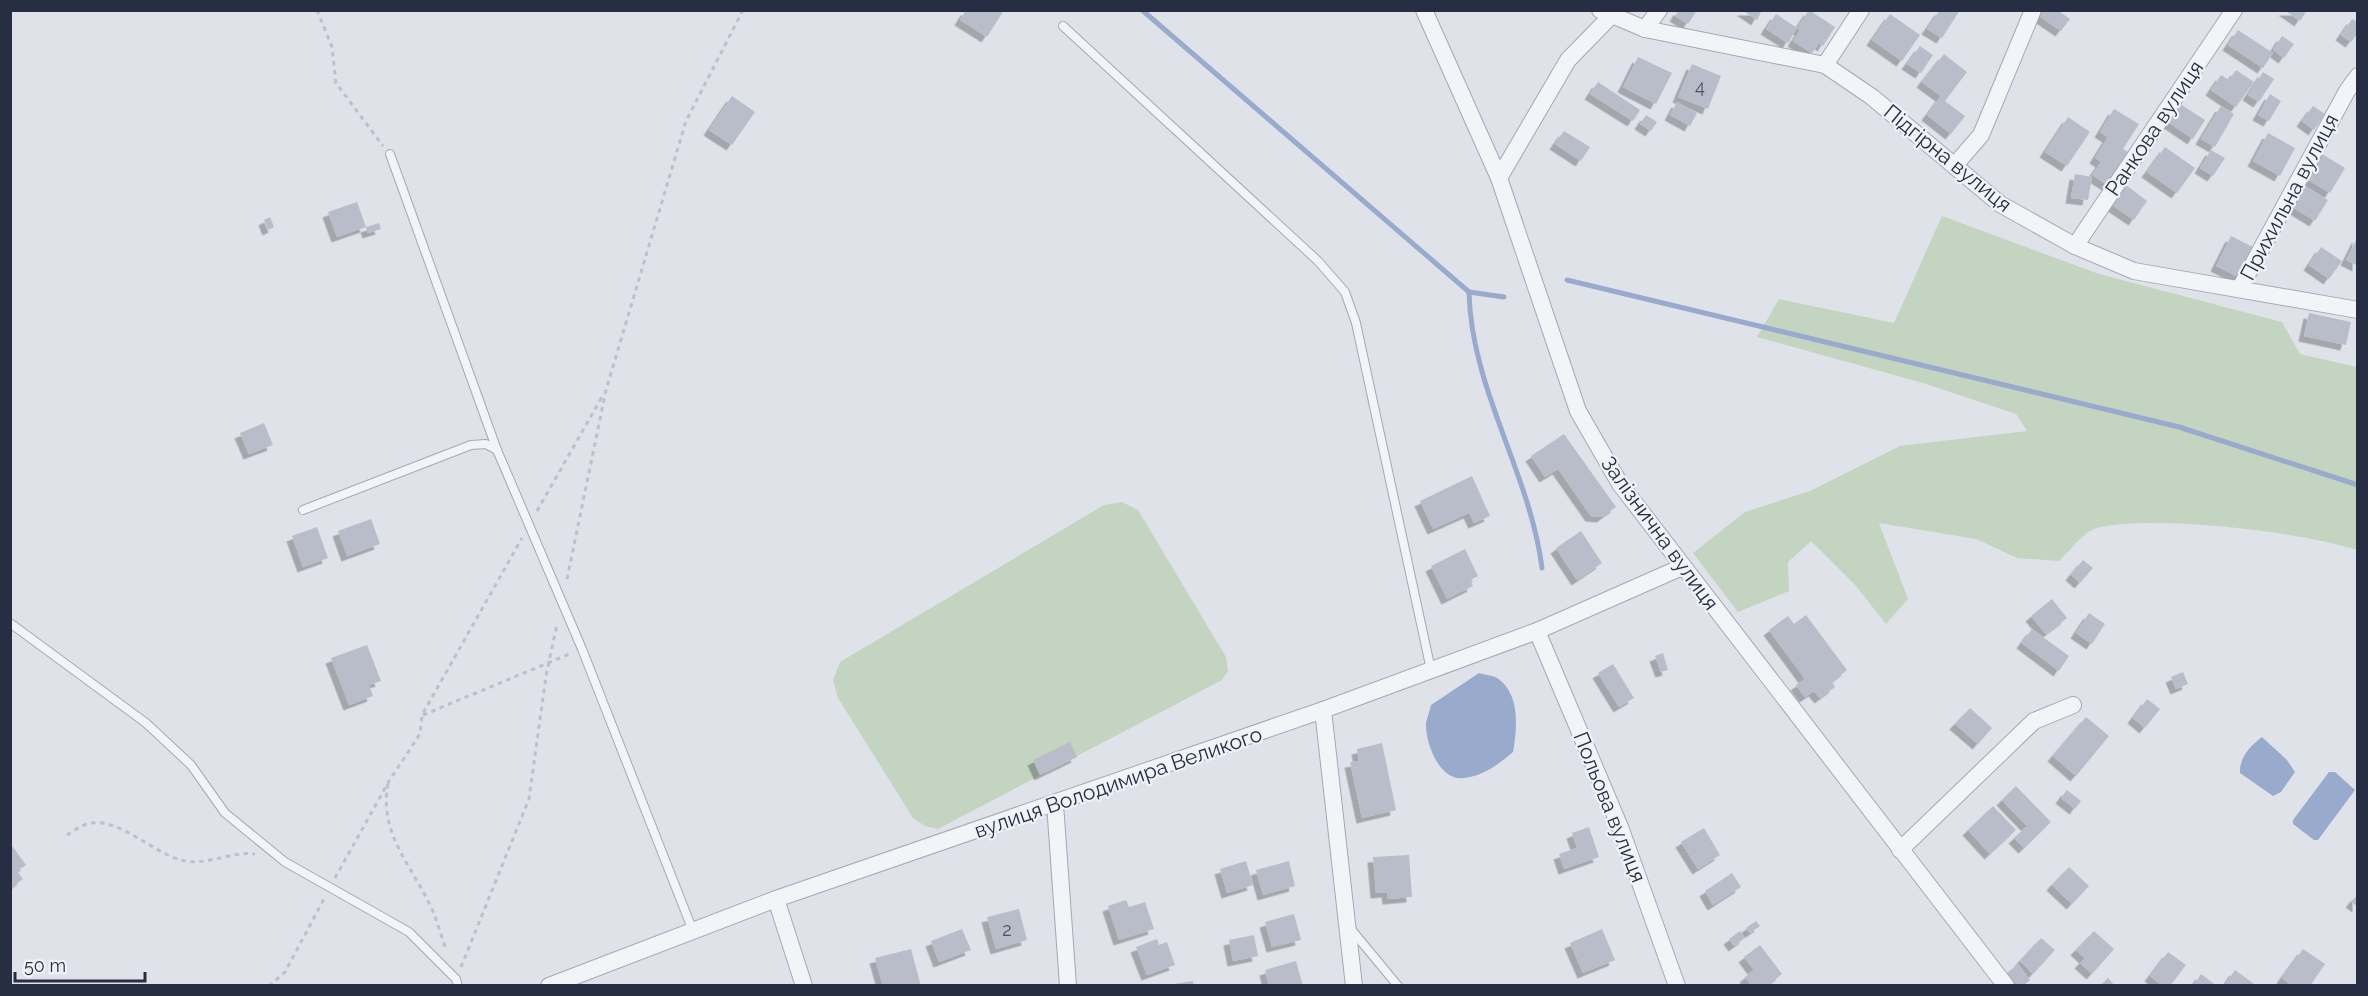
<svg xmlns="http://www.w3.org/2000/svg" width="2368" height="996" font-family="Raleway,sans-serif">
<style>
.green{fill:#c3d4c0}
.water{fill:#98abcd}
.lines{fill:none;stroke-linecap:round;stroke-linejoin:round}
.stream{stroke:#98abcd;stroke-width:5}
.building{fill:#b9bdca;filter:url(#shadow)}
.lane-casing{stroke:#a5a8b4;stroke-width:10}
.street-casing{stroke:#a5a8b4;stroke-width:18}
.path{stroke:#bec0c9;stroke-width:3;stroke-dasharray:4.5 4.5;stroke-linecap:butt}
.lane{stroke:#f3f4f8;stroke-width:8}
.street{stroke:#f3f4f8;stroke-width:16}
.labels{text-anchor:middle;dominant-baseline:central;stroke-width:4.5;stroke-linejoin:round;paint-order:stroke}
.number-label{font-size:18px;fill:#4c5164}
.street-label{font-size:21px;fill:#272d42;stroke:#eff2f7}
</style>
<defs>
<filter id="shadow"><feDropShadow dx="-5.5" dy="5.5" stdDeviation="0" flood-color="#0004"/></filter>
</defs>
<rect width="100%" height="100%" fill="#e0e2ea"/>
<!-- green -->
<g class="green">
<path d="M1942 216 2099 274 2282 322 2300 354 2357 367V550C2303 532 2152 514 2097 528 2084 531 2069 552 2059 561L2017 558 1976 539 1879 523 1908 599 1886 624 1856 586 1811 541 1788 562 1789 591 1738 612 1693 553 1745 512 1810 491 1900 446 2027 431 2016 414 1923 383 1757 337 1779 299 1894 323Z"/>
<polygon points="1122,502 1138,510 1226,657 1228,671 1222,680 938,829 925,826 913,818 838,698 833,680 840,662 1104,505"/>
</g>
<!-- water -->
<g class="water">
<path d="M1479 673C1484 675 1493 675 1497 678 1521 694 1517 729 1513 752 1499 764 1483 776 1464 778 1440 782 1425 743 1426 723 1427 717 1430 711 1431 705Z"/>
<path d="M2262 737 2287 760 2295 772 2281 792 2273 796 2240 773C2239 758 2250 746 2262 737Z"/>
<polygon points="2329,772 2335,772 2355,790 2318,840 2314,840 2293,824 2293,820"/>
</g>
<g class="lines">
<!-- stream -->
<g class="stream">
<polyline points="1142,10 1469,292 1504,297"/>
<polyline points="1567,280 2179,427 2358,485"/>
<path d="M1469 292C1471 389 1530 473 1542 568"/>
</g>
</g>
<!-- building -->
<g class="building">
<polygon points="966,10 1004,10 987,37 960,20"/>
<polygon points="1679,10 1697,10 1688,24 1675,16"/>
<polygon points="1742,10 1762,10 1757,20"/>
<polygon points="1809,10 1835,27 1823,46 1819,43 1812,53 1793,41 1800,30 1797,28"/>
<polygon points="1940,10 1960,10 1942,38 1927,29"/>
<polygon points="2042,10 2057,10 2070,19 2061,31 2039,16"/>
<polygon points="2284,10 2307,10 2300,21"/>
<polygon points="1776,14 1797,28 1788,43 1766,29"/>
<polygon points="1890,14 1920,35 1902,61 1872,40"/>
<polygon points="2352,19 2358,22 2358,33 2351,42 2341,35"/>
<polygon points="2238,30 2273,53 2263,68 2228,45"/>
<polygon points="2282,36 2294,44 2284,58 2273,50"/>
<polygon points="1920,46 1933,55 1921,73 1907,64"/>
<polygon points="1944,54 1967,72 1945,101 1965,116 1951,134 1927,115 1941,96 1922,82"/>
<polygon points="1638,57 1672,73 1656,104 1623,87"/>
<polygon points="1692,64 1721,76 1708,109 1678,97"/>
<polygon points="2236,70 2254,82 2236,107 2211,90 2221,75 2229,80"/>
<polygon points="2263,72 2274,79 2259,102 2248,95"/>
<polygon points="1598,82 1640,110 1633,121 1590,94"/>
<polygon points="2270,94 2281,101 2269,121 2258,115"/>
<polygon points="732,96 755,112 732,145 709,130"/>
<polygon points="1677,102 1697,113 1690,126 1670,115"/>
<polygon points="2180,104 2205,120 2193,139 2168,122"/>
<polygon points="2221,106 2234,114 2215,147 2201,139"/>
<polygon points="2313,106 2325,114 2314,130 2302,121"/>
<polygon points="2114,109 2139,124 2123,149 2130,153 2109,186 2092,175 2101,162 2095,158 2108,137 2100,132"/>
<polygon points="1646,115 1657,122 1651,131 1640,124"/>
<polygon points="2068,117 2090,132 2067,166 2045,152"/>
<polygon points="1564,131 1590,147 1581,161 1555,144"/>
<polygon points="2268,133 2295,148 2280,176 2253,161"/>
<polygon points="2165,147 2195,168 2177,193 2147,172"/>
<polygon points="2211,150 2225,158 2213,176 2200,168"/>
<polygon points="2322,154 2345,168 2330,193 2307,179"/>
<polygon points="2075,174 2092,177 2088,200 2071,198"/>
<polygon points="2302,184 2328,200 2315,221 2289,205"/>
<polygon points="2126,185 2147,201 2134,220 2112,205"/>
<polygon points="357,202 366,227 379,223 381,229 368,233 366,227 337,237 328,212"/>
<polygon points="270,217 274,227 268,230 264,220"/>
<polygon points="2231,236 2255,248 2240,278 2216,266"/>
<polygon points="2358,236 2358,266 2346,260"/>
<polygon points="2321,247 2342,261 2329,279 2309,265"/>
<polygon points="2309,313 2351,322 2346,345 2304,336"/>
<polygon points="264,423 273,445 249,454 240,433"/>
<polygon points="1564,434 1616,507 1602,517 1591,516 1558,469 1545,477 1531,456"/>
<polygon points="1472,476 1490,516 1474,523 1469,513 1433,529 1420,501"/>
<polygon points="371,519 380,544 347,556 338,531"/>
<polygon points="317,527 328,558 303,567 292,536"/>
<polygon points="1581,531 1602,563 1577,580 1556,548"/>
<polygon points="1465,549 1478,576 1470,580 1473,586 1447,599 1431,566"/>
<polygon points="2083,560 2093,568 2080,583 2071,575"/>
<polygon points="2052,599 2067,618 2046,634 2031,616"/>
<polygon points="2089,613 2105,624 2092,644 2076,633"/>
<polygon points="1806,615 1847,670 1832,682 1835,687 1820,698 1814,691 1805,697 1796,685 1805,679 1769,630 1788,616 1794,624"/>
<polygon points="2032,629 2069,656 2059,671 2022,643"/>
<polygon points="367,645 381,681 369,685 373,696 349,705 331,658"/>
<polygon points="1663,653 1668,670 1661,672 1655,656"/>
<polygon points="1613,664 1634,698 1619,707 1598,673"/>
<polygon points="2183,672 2188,684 2176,689 2171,677"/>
<polygon points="2147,699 2160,709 2145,728 2133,718"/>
<polygon points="1970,708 1992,728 1978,744 1955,724"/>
<polygon points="2086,717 2109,736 2076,776 2053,756"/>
<polygon points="1070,742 1077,757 1040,775 1033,760"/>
<polygon points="1382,743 1396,810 1362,818 1350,762 1359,761 1357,749"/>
<polygon points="2016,786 2051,822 2024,848 2014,838 2027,826 2002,800"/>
<polygon points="2067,790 2081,801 2075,809 2061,798"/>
<polygon points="1993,806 2016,830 1990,854 1968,830"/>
<polygon points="1589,827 1599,857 1564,869 1559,854 1577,848 1572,833"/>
<polygon points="1704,828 1720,855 1698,869 1681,842"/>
<polygon points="10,843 26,865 17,871 23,879 10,889"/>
<polygon points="1409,855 1412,897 1388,899 1387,892 1376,893 1373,857"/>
<polygon points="1246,861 1253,885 1227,893 1220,869"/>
<polygon points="1289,861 1295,886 1263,895 1256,870"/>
<polygon points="2069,867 2089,886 2072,904 2052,885"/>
<polygon points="1732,873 1741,887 1713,905 1705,891"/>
<polygon points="2358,894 2358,907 2351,902"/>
<polygon points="1126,900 1129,907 1145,902 1154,929 1119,940 1108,906"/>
<polygon points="1019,909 1027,940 996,949 987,917"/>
<polygon points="1294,914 1301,940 1272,947 1265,922"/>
<polygon points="1756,921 1760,926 1750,933 1746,928"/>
<polygon points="962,929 971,950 939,962 931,941"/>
<polygon points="1602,929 1615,960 1583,973 1570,943"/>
<polygon points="1740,931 1745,938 1734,946 1729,939"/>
<polygon points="2094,931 2114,949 2092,974 2080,963 2085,958 2076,950"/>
<polygon points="1254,935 1258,956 1233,961 1229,940"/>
<polygon points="2041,938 2055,950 2033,974 2020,961"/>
<polygon points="1157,939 1159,945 1167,942 1175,965 1147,975 1136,947"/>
<polygon points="1760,945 1782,974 1767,986 1752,986 1745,977 1754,970 1744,957"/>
<polygon points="911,949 921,986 883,986 875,958"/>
<polygon points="2303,949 2325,964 2310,986 2293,986 2282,978"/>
<polygon points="2168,952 2186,965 2170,986 2163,986 2150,976"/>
<polygon points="1296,961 1303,986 1269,986 1265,970"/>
<polygon points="2018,964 2030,980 2023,986 2018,986 2007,973"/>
<polygon points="2235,970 2257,986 2224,986"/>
<polygon points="2201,974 2217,986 2193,986"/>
<polygon points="2108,978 2115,986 2100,986"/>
<polygon points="1193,981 1194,986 1174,986 1174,984"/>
</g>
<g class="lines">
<defs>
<g id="lane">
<polyline points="1063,26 1318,261 1345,292 1356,323 1431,670"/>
<polyline points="390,154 497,450 582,649 693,931"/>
<polyline points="303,510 471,445 486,444 497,450"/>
<polyline points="10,623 146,723 191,765 225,813 285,862 409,932 456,979 458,986"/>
<polyline points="1350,928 1398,986"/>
</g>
<g id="street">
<polyline points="1424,10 1499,178 1578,411 1620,484 2006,986"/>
<polyline points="1600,10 1645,29 1825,65 1872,97 2000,204 2075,246 2134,271 2358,310"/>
<polyline points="1645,29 1659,10"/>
<polyline points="1825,65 1861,10"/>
<polyline points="1955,165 1981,135 2033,10"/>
<polyline points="1499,178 1568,60 1610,17"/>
<polyline points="2075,246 2234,10"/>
<polyline points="2240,288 2347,91 2358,76"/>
<polyline points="1537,631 1620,827 1677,986"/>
<polyline points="1323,710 1354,986"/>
<polyline points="1055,804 1068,986"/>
<polyline points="1900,850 2034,721 2073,705"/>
<polyline points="776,899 804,986"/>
<polyline points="549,986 776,899 1323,710 1537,631 1682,567"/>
</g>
</defs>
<!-- lane casing -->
<use href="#lane" class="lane-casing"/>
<!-- street casing -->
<use href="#street" class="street-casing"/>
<!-- path -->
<g class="path">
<polyline points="317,10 332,47 336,83 383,146"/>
<polyline points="537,511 603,395"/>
<polyline points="567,579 606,390 686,121 743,10"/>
<polyline points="423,715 572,653"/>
<path d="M388 784C379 831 408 861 428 901 436 916 440 933 446 949"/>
<path d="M67 835C73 831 81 826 87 824 116 815 153 853 181 860 205 867 230 851 255 854"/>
<polyline points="335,878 389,781 420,734 422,715 522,538"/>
<polyline points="461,967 529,799 546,676 557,624"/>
<polyline points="269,986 285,972 325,897"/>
</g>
<!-- lane -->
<use href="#lane" class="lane"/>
<!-- street -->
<use href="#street" class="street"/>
</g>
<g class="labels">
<!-- number labels -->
<g class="number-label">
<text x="1700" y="86">4</text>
<text x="1007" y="929">2</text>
</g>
<!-- street labels -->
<g class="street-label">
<text transform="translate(2154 128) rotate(-56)">Ранкова вулиця</text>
<text transform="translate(1948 158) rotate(39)">Підгірна вулиця</text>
<text transform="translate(2289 197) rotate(-62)">Прихильна вулиця</text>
<text transform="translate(1660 533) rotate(54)">Залізнична вулиця</text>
<text transform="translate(1118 782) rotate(-19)">вулиця Володимира Великого</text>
<text transform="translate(1610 807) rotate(68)">Польова вулиця</text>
</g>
</g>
<!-- border -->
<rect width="2368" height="996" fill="none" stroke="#272d42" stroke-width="24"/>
<!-- scale -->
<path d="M15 972v9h130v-9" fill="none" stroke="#272d42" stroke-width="3"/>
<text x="24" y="972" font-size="18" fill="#272d42" stroke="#eff2f7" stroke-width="4.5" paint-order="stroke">50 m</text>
</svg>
